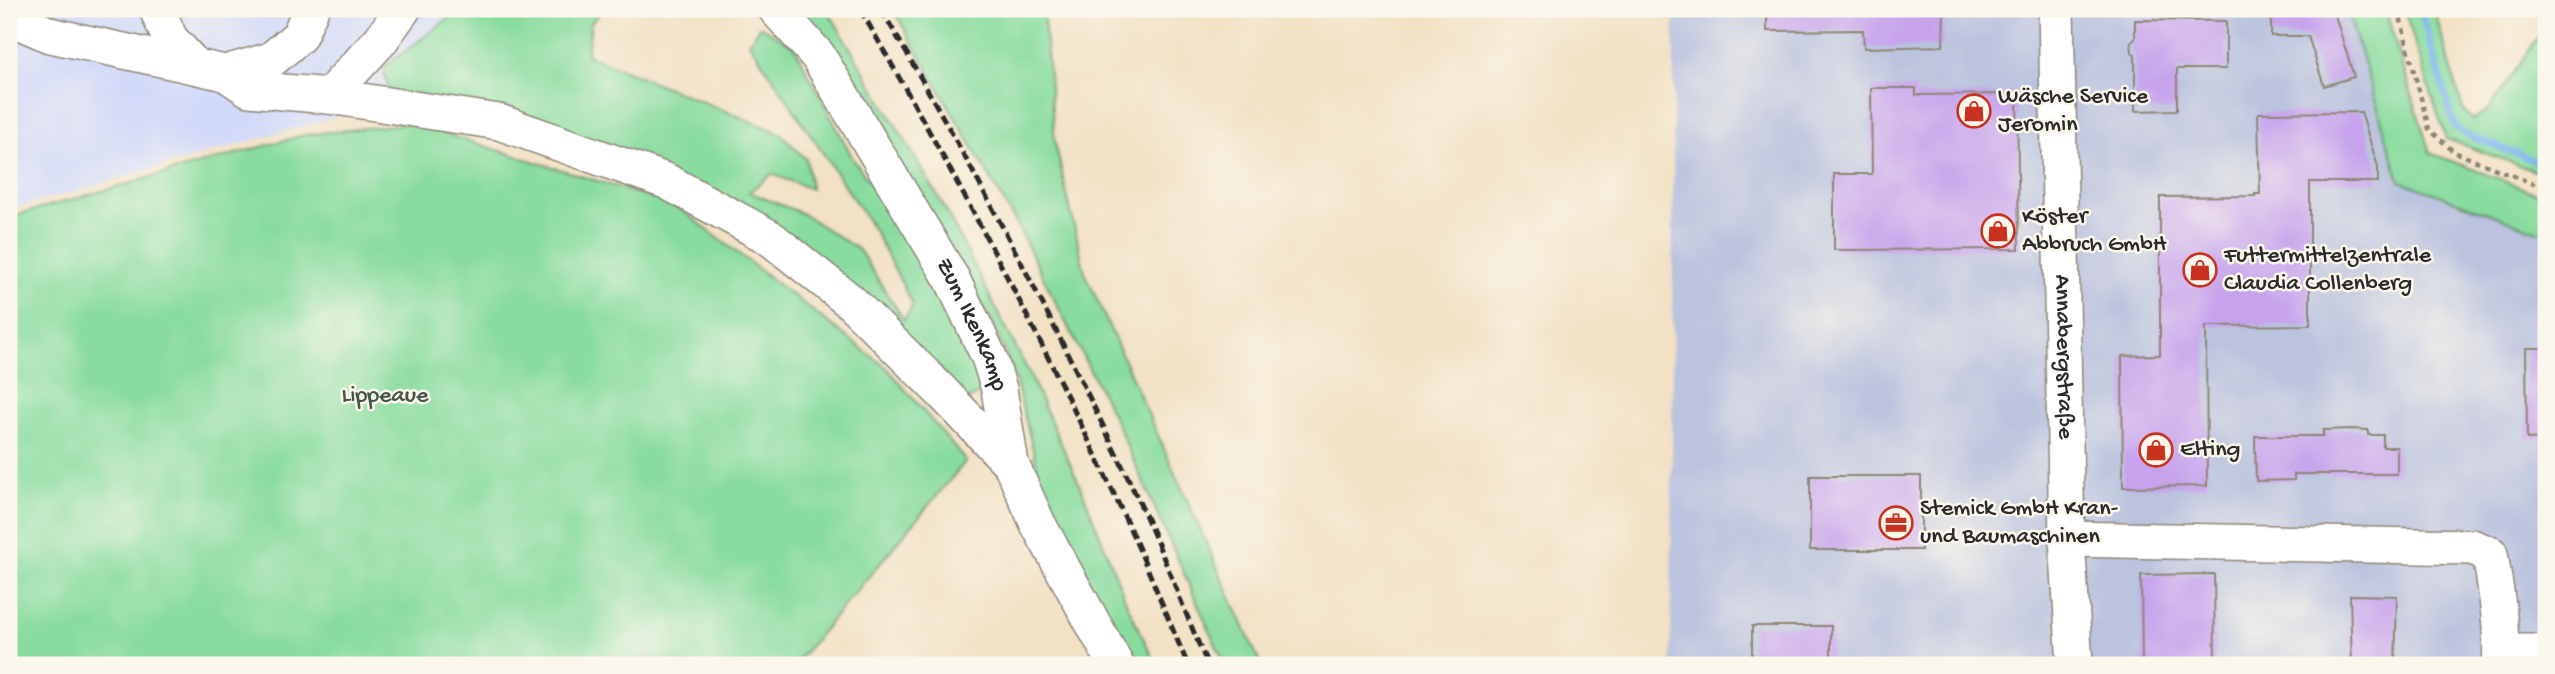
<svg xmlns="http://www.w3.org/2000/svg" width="2555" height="674" font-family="'Gochi Hand',sans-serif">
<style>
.built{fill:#d1d9f9}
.industrial{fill:#bbc3de}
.green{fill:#88dc9f;stroke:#5a8465;stroke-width:2}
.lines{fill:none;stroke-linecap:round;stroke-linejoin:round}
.stream{stroke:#7ab5ec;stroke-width:7}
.building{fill:#c6a3ec}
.minor-casing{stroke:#8e8678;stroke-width:38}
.path{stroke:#8e8678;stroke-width:4.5;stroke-dasharray:5 5;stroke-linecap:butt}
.minor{stroke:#fff;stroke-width:35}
.rail{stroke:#2b2b2b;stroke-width:5;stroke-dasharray:10 5;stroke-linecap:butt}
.labels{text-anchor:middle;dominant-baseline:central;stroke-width:5;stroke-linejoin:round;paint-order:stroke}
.poi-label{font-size:24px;fill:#2b2b2b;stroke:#fbf7ec;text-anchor:start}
.street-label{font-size:24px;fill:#2b2b2b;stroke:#fbf7ec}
.park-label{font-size:24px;fill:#425748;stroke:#fbf7ec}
</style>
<rect width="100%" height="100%" fill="#fbf7ec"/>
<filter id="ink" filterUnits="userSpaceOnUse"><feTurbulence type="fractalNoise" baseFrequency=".0143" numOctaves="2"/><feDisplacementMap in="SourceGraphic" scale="14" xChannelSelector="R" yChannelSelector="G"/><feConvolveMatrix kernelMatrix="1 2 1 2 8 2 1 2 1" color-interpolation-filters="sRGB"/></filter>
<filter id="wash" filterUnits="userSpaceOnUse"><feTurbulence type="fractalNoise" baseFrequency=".00686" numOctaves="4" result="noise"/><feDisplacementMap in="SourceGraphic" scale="28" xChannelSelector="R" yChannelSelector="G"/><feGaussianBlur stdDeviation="1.57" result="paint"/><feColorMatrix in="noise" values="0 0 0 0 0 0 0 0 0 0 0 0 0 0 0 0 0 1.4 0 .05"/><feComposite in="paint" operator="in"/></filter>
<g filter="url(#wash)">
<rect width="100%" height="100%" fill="#f2e1c4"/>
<!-- built -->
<polygon class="built" points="9,9 463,9 443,86 9,210"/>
<!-- industrial -->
<polygon class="industrial" points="1674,9 2347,9 2400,181 2546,234 2546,665 1671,665"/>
<!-- green -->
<g class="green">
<polygon points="461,9 603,9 591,23 587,55 780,133 806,159 811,189 772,174 749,192 801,213 859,250 904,320 913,305 874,230 749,42 760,26 794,46 853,159 948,292 984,375 982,390 973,398 963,400 751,217 389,91 383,68"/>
<polygon points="793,9 827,9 942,203 1028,371 1082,490 1127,604 1156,665 1137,665 1082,575 1048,510 1014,374 993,322"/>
<polygon points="893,9 1043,9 1055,143 1085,273 1261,665 1225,665 1118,426 1016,223"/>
<polygon points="2347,9 2385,9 2430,153 2546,197 2546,234 2400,181"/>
<polygon points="2404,9 2434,9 2463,109 2472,120 2489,109 2546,26 2546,175 2446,139"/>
<polygon points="410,123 675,205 887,368 966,461 794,665 660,665 648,655 635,665 9,665 9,217 304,135"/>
</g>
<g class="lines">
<!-- stream -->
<polyline class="stream" points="2420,9 2455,127 2465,134 2546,165"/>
</g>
<g id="blocks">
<!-- building -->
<g class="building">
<polygon points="1767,9 1944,9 1943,46 1864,48 1863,30 1767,31"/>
<polygon points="2271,9 2333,9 2354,77 2324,86 2308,36 2271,36"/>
<polygon points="2135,20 2226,21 2226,69 2177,69 2177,110 2135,111 2135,55 2132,52 2131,42 2135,39"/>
<polygon points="1871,88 1916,88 1916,95 2017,94 2019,249 1834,250 1834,174 1872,174"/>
<polygon points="2361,112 2378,167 2378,182 2310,182 2310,325 2206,326 2207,486 2123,487 2122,356 2160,355 2160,197 2255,196 2255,194 2260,194 2258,113"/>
<polygon points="2526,348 2546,348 2546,438 2527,439"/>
<polygon points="2352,429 2368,430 2368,435 2383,435 2383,447 2397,447 2397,474 2294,474 2294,480 2256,481 2255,436 2323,436 2323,430"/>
<rect x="1810" y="476" width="111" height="74"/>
<polygon points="2214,574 2215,665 2142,665 2141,575"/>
<polygon points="2350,595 2397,596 2395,665 2352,665"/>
<rect x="1752" y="626" width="79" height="39"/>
</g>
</g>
</g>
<g filter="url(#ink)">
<use href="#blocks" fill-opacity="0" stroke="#8e8678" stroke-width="2"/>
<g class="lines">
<defs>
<g id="minor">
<polyline points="157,9 170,39 194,65"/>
<path id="s1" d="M776 9 818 56 952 279 989 357 999 389 1011 464 1038 524 1116 665"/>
<path id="s2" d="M2056 9 2067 539 2075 665"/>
<polyline points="9,17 50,35 225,73 271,60 299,36 311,9"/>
<polyline points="225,73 249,89 329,96 499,122 666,181 769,237 851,302 942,392 1011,464"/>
<polyline points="329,96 380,41 403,9"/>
<path d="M2067 539 2472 547 2490 554C2496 590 2503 629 2500 665"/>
<polyline points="2501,652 2546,652"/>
</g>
</defs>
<!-- minor casing -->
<use href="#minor" class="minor-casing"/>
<!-- path -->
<polyline class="path" points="2398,9 2429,129 2454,152 2546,189"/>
<!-- minor -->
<use href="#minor" class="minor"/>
<!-- rail -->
<g class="rail">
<path d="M860 9C956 175 1045 344 1125 518 1148 567 1167 617 1188 665"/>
<path d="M881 9C976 171 1063 338 1142 508 1166 560 1185 614 1208 665"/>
</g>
</g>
</g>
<!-- icons -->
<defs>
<symbol id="shop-ring" viewBox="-11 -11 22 22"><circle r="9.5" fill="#fbf7ec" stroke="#c8321e" stroke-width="1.5"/><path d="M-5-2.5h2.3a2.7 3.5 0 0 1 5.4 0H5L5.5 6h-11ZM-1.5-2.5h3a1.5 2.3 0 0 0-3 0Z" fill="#c8321e"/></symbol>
<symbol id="office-ring" viewBox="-11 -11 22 22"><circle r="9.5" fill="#fbf7ec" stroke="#c8321e" stroke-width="1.5"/><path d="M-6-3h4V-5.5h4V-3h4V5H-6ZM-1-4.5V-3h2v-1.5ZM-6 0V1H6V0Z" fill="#c8321e"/></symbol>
</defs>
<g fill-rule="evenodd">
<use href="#shop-ring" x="1955" y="92" width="38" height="38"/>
<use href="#shop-ring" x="1979" y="212" width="38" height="38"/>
<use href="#shop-ring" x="2181" y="251" width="38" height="38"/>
<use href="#shop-ring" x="2137" y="431" width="38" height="38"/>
<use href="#office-ring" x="1877" y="504" width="38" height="38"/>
</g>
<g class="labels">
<!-- poi labels -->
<g class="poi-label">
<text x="1998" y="97">Wäsche Service<tspan x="1998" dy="28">Jeromin</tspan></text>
<text x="2022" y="217">Köster<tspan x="2022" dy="28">Abbruch GmbH</tspan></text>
<text x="2224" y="256">Futtermittelzentrale<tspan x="2224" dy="28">Claudia Collenberg</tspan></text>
<text x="2180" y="450">Elting</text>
<text x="1920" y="509">Stemick GmbH Kran-<tspan x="1920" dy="28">und Baumaschinen</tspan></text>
</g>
<!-- street labels -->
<g class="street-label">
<text stroke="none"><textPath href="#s1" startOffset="373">Zum Ikenkamp</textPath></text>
<text stroke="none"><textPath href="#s2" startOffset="348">Annabergstraße</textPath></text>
</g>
<!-- park labels -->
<g class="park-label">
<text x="385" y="396">Lippeaue</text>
</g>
</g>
<!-- margin -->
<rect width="2555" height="674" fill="none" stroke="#fbf7ec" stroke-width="35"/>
</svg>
